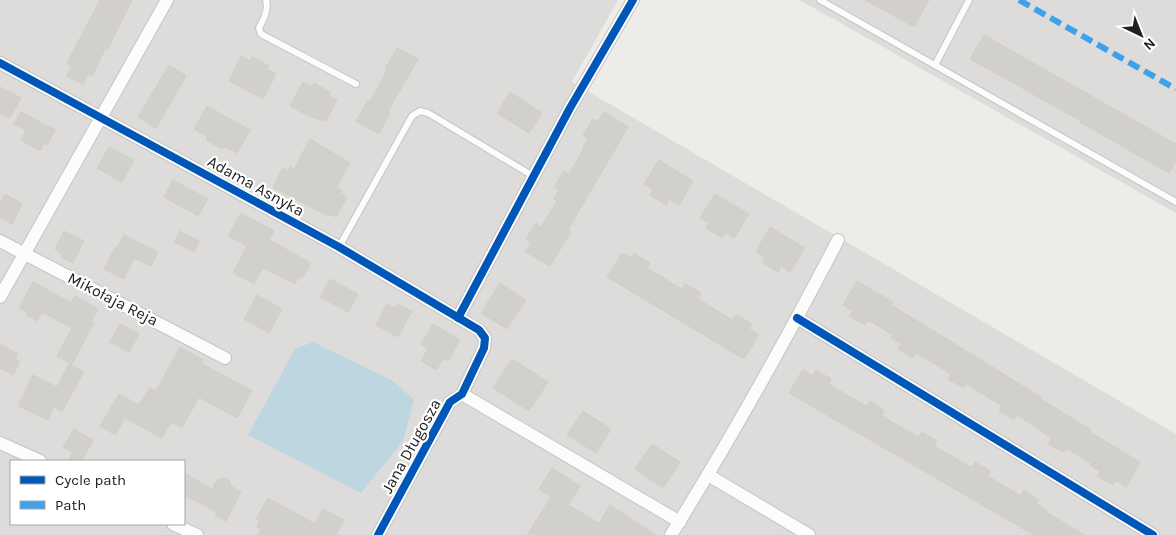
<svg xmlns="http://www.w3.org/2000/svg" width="1176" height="535" font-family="Karla,sans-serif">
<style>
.residential{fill:#dddcda;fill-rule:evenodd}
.water{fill:#bed6df}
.building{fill:#d2d0cd;stroke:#d1ceca}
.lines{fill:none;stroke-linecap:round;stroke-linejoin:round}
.lane-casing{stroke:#c5c4c3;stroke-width:8}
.street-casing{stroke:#c5c4c3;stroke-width:14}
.lane{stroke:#fcfcfc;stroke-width:6}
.street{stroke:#fcfcfc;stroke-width:12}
.quiet{stroke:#3da2ea;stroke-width:6;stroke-dasharray:12 6;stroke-linecap:butt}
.cycleway-casing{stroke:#fff;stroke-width:11}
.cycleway{stroke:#0057b8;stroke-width:8}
.labels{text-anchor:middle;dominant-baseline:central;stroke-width:4.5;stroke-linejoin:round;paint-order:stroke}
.street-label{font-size:16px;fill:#202020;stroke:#fff}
</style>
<rect width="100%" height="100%" fill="#eeece8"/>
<!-- residential -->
<g class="residential">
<path d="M0 0H618L572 82 1176 434V535H0ZM11 461H184V524H11Z"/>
<polygon points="799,0 1176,0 1176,213 830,17"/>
</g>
<!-- water -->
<polygon class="water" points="313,342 393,381 414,400 403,441 361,493 248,435 295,349"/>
<!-- building -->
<g class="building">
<polygon points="100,0 132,0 108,49 106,47 92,76 88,74 83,84 66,76 72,66 67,63"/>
<polygon points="865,0 929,0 914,27"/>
<polygon points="984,35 1176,144 1176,161 1169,173 1080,122 1081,121 970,59"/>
<polygon points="397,48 418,59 388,111 390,112 379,134 356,121 368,100 370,101 383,79 387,69 385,69"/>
<polygon points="241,56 250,61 252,57 260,61 269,66 267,69 276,74 263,99 229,81"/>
<polygon points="169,65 186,76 156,128 138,117"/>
<polygon points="303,82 312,87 314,83 330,92 328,95 337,100 326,121 310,117 290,106"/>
<polygon points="0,87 21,98 10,118 0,113"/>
<polygon points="510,92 542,113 529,133 497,113"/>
<polygon points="207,106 250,130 237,153 224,146 222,149 206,140 208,137 194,129"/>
<polygon points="21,112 55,130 47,145 44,143 40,151 21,140 26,130 14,124"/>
<polygon points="604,112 628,127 568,230 571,232 550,266 526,252 531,242 526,239 536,223 541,227 557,201 554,199 559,190 554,187 564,171 569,174 584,148 583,147 588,138 583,135 593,119 598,122"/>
<polygon points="310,139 350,163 336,187 342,191 341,193 347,197 336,217 330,214 328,216 273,187 283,168 288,171 290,167 294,169"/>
<polygon points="109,147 134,160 122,182 97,168"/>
<polygon points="659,160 693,181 679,205 669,199 666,205 650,195 653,190 644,184"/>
<polygon points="173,180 208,199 198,216 164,197"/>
<polygon points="5,194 22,204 12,224 0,218 0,203"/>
<polygon points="715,194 749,214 734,238 725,233 722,238 706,228 709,223 700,218"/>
<polygon points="241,213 274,231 269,240 311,263 302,278 299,276 295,284 263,268 254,284 233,273 247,246 228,236"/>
<polygon points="770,227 805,248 790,272 781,266 778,272 762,262 765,257 756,251"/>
<polygon points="64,231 84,241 73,263 61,257 62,254 55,249"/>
<polygon points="180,231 199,241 194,252 174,242"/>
<polygon points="124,235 158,252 151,266 134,258 124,279 104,269 115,247 117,248"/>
<polygon points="622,253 631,258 634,253 650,263 647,268 682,289 685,284 701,293 698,299 724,315 733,320 736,315 752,324 749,329 759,335 744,359 607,277"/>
<polygon points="330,279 358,294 348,312 320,297"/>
<polygon points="857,281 893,302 891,305 991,366 1042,398 1041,399 1091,430 1090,432 1140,462 1126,487 1115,480 1113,485 1097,476 1100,471 1090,465 1091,463 1066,448 1064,452 1048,444 1052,438 1042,432 1042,431 1017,415 1014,420 999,411 1002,406 966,384 964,388 948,379 951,374 916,353 913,358 898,349 901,344 891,338 893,335 868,320 865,325 849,316 853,311 843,305"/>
<polygon points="33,282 71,303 75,296 98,309 91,322 94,323 72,364 57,356 72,328 42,312 37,321 26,315 27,312 19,308"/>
<polygon points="500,283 526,300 507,329 481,313"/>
<polygon points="257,295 282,309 269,333 244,319"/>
<polygon points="387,304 395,308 398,304 412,311 398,337 376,325"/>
<polygon points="120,324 139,334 129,352 110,342"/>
<polygon points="433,324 460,340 448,361 444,358 436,370 421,361 428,349 421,344"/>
<polygon points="0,344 18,354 15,359 20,362 13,375 0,368"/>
<polygon points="180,347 203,360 201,363 252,391 237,418 199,397 182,428 171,422 162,438 125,418 115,435 100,426 119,394 139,405 150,388 156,391"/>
<polygon points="512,359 548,382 529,411 493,388"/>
<polygon points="69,364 84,372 62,411 54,407 48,420 18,406 33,375 57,387"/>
<polygon points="803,369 813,376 816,370 831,379 829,384 839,390 866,406 870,401 884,411 882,415 892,422 918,437 922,432 937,441 934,446 962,462 972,467 975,462 990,471 988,476 1021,496 1024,490 1039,500 1036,504 1047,510 1046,512 1084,535 1034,535 789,393"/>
<polygon points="583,411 611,429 596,453 567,435"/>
<polygon points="74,429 93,440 82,461 68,461 73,452 63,447"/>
<polygon points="652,444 680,462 663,488 635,469"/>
<polygon points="552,468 580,486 568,505 599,523 610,505 656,535 527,535 551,497 539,489"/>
<polygon points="184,473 212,489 218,479 223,478 230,481 231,486 241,492 226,521 215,515 217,512 184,495"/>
<polygon points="268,498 315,524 323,509 344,520 336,535 258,535 261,529 257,527 260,521 256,519"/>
</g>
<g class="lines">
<defs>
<g id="lane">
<path d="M266 0C269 10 263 20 259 28L261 34 356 84"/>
<polyline points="820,0 1176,202"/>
<polyline points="935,65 969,0"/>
<polyline points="339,247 412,116 420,111 428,113 533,176"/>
</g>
<g id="street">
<polyline points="0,63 339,247 479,330 485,338 484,348 462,394 450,402 378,535"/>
<polyline points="0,241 225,358"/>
<polyline points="0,297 167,0"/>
<polyline points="458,318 570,108 633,0"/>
<polyline points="797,318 1153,535"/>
<polyline points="462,394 680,522"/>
<polyline points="0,443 40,461"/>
<polyline points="708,475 809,535"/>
<polyline points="173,524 197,535"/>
<path d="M671 535C731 439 786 340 838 240"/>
</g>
</defs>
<!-- lane casing -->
<use href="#lane" class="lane-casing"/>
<!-- street casing -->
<use href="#street" class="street-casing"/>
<!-- lane -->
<use href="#lane" class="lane"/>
<!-- street -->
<use href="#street" class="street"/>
<!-- quiet -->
<polyline class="quiet" points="1019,0 1176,89"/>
<defs>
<g id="cycleway">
<polyline points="0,63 339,247 479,330 485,338 484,348 462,394 450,402 378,535"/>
<polyline points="458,318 570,108 633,0"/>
<polyline points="797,318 1153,535"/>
</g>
</defs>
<!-- cycleway casing -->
<use href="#cycleway" class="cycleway-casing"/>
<!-- cycleway -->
<use href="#cycleway" class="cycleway"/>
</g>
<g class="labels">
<!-- street labels -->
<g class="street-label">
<text transform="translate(256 186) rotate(29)">Adama Asnyka</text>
<text transform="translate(113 299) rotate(27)">Mikołaja Reja</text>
<text transform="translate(411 446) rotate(-61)">Jana Długosza</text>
</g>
</g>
<!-- legend -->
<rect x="10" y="460" width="175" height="65" fill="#ffffff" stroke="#a6a6a6"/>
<rect x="20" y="476" width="25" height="8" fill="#0057b8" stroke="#a6a6a6"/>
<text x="55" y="485" font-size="15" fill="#202020">Cycle path</text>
<rect x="20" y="501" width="25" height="8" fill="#3da2ea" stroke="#a6a6a6"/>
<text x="55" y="510" font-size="15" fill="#202020">Path</text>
<!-- north arrow -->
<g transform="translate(1141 35) rotate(137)" stroke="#ffffff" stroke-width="4" paint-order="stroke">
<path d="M0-4L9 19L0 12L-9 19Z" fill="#202020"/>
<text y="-8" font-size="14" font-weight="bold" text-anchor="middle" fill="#202020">N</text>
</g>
</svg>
